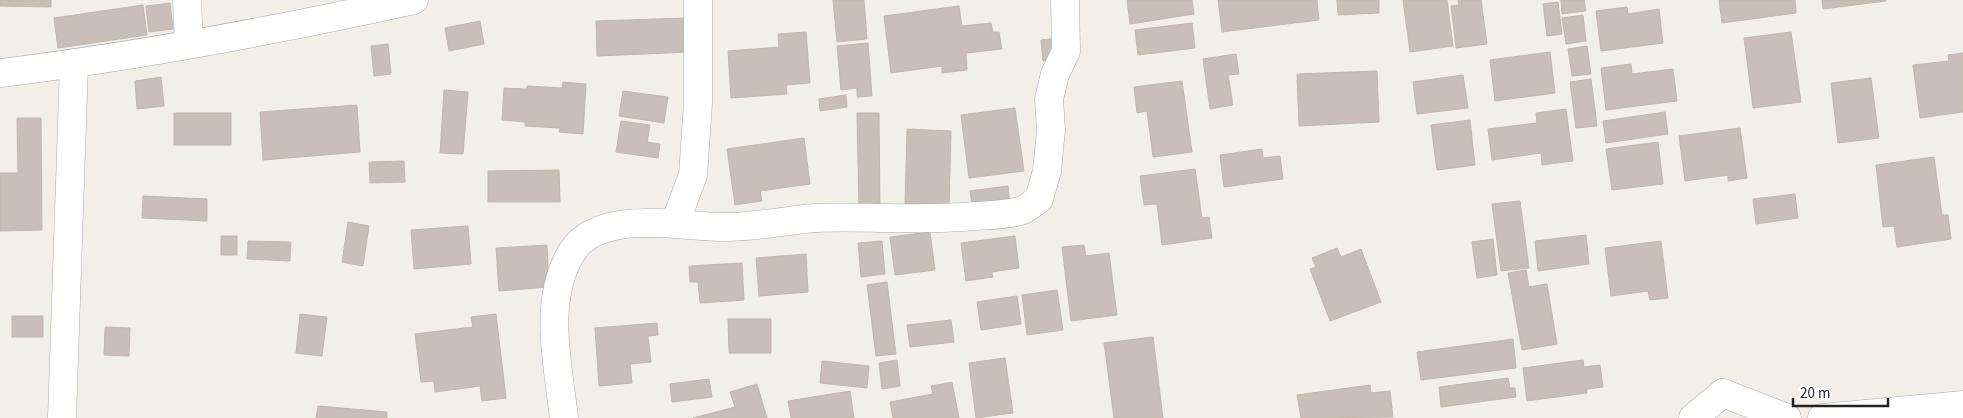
<svg xmlns="http://www.w3.org/2000/svg" width="1963" height="418" font-family="'Source Sans 3',sans-serif">
<style>
.building{fill:#c7bfb8;stroke:#c4b6ab}
.lines{fill:none;stroke-linecap:round;stroke-linejoin:round}
.minor-casing{stroke:#a9a9a9;stroke-width:29}
.minor{stroke:#fff;stroke-width:28}
</style>
<rect width="100%" height="100%" fill="#f2efe9"/>
<!-- building -->
<g class="building">
<polygon points="0,0 51,0 51,7 0,6"/>
<polygon points="833,0 864,0 867,39 837,42"/>
<polygon points="1127,0 1192,0 1194,14 1130,24"/>
<polygon points="1218,0 1317,0 1319,20 1222,32"/>
<polygon points="1337,0 1379,0 1379,13 1338,15"/>
<polygon points="1403,0 1447,0 1453,46 1410,52"/>
<polygon points="1458,0 1481,0 1487,44 1456,48 1451,6 1459,5"/>
<polygon points="1561,0 1584,0 1586,11 1562,14"/>
<polygon points="1719,0 1795,0 1796,13 1722,23"/>
<polygon points="1822,0 1886,0 1886,1 1823,9"/>
<polygon points="1558,2 1562,34 1547,36 1543,4"/>
<polygon points="170,3 173,29 149,32 146,6"/>
<polygon points="143,5 147,35 58,48 54,18"/>
<polygon points="959,6 962,26 991,23 993,32 999,32 1002,49 966,53 967,70 942,73 942,66 891,73 884,16"/>
<polygon points="1627,7 1628,14 1659,9 1663,43 1601,51 1596,11"/>
<polygon points="1583,15 1586,41 1566,44 1562,18"/>
<polygon points="689,18 690,52 597,56 596,21"/>
<polygon points="480,21 484,44 449,51 445,28"/>
<polygon points="1192,23 1195,48 1138,55 1135,30"/>
<polygon points="806,32 810,83 786,85 787,94 731,98 728,51 779,47 778,34"/>
<polygon points="1791,32 1801,102 1753,108 1744,38"/>
<polygon points="1058,38 1061,58 1043,61 1041,40"/>
<polygon points="868,43 872,96 857,97 857,88 841,90 837,46"/>
<polygon points="388,44 391,74 374,76 371,46"/>
<polygon points="1587,46 1591,74 1572,76 1568,49"/>
<polygon points="1550,52 1555,93 1495,101 1490,60"/>
<polygon points="1963,53 1963,112 1920,118 1913,65 1949,61 1948,55"/>
<polygon points="1236,54 1239,74 1228,75 1233,105 1210,109 1203,59"/>
<polygon points="1631,64 1632,74 1673,69 1677,101 1606,110 1601,68"/>
<polygon points="1377,71 1379,122 1299,126 1297,74"/>
<polygon points="1463,75 1468,108 1417,114 1413,82"/>
<polygon points="161,77 164,106 137,109 135,81"/>
<polygon points="1871,78 1879,138 1838,143 1831,83"/>
<polygon points="1591,79 1597,126 1576,128 1570,82"/>
<polygon points="1182,81 1192,152 1153,157 1147,111 1137,113 1134,87"/>
<polygon points="563,82 586,84 583,134 559,132 560,128 525,126 525,122 502,120 504,88 527,89 527,86 562,88"/>
<polygon points="444,90 468,92 463,154 440,153"/>
<polygon points="623,91 668,97 664,123 619,116"/>
<polygon points="846,95 847,107 820,111 819,99"/>
<polygon points="357,105 360,152 263,160 260,112"/>
<polygon points="1015,108 1024,171 969,178 961,115"/>
<polygon points="1566,109 1573,161 1542,165 1541,153 1492,160 1488,129 1537,123 1536,113"/>
<polygon points="1665,112 1668,134 1606,143 1603,121"/>
<rect x="174" y="113" width="57" height="32"/>
<polygon points="857,113 879,113 880,210 859,210"/>
<polygon points="17,118 41,118 42,230 0,231 0,173 18,173"/>
<polygon points="1470,120 1475,165 1437,170 1431,125"/>
<polygon points="621,121 650,125 647,142 660,144 658,158 616,152"/>
<polygon points="1740,128 1747,178 1728,181 1728,175 1685,181 1679,136"/>
<polygon points="907,129 951,131 949,208 905,207"/>
<polygon points="804,138 810,184 760,191 762,201 735,205 727,149"/>
<polygon points="1658,142 1663,184 1612,190 1606,149"/>
<polygon points="1262,149 1263,158 1280,156 1283,179 1224,187 1220,155"/>
<polygon points="1934,157 1942,215 1948,215 1951,239 1897,247 1894,226 1883,227 1876,165"/>
<polygon points="404,161 405,182 370,183 369,162"/>
<polygon points="1195,169 1202,218 1209,217 1212,238 1162,245 1157,204 1144,205 1140,176"/>
<polygon points="559,170 560,202 488,202 488,171"/>
<polygon points="1008,186 1010,206 973,211 970,191"/>
<polygon points="1795,194 1798,218 1756,224 1753,199"/>
<polygon points="143,196 207,199 207,221 142,218"/>
<polygon points="1520,201 1529,268 1501,271 1492,204"/>
<polygon points="348,222 369,226 363,266 342,262"/>
<polygon points="468,226 471,264 414,269 411,230"/>
<polygon points="930,232 935,270 895,275 890,237"/>
<polygon points="1586,235 1589,264 1538,271 1535,241"/>
<rect x="221" y="236" width="16" height="19"/>
<polygon points="1015,236 1019,268 992,272 993,277 966,281 961,243"/>
<polygon points="1493,239 1497,275 1477,278 1472,242"/>
<polygon points="248,241 291,242 290,261 247,259"/>
<polygon points="882,241 885,274 861,277 858,243"/>
<polygon points="1661,241 1668,298 1650,300 1648,291 1611,296 1605,248"/>
<polygon points="547,245 549,287 499,291 496,248"/>
<polygon points="1084,245 1086,256 1109,253 1117,315 1071,321 1062,247"/>
<polygon points="1337,248 1341,257 1361,249 1381,302 1330,321 1310,269 1316,267 1312,258"/>
<polygon points="806,254 808,292 759,296 756,258"/>
<polygon points="742,263 744,300 700,303 698,282 690,282 689,266"/>
<polygon points="1526,270 1529,287 1547,284 1557,344 1522,350 1508,273"/>
<polygon points="887,282 896,354 876,356 867,285"/>
<polygon points="1057,290 1063,330 1027,335 1022,295"/>
<polygon points="1017,296 1021,324 981,330 977,302"/>
<polygon points="300,314 327,317 322,356 296,353"/>
<polygon points="496,314 506,398 482,401 480,386 435,392 434,381 421,382 415,334 473,327 471,317"/>
<rect x="12" y="316" width="31" height="21"/>
<polygon points="728,319 771,319 771,353 729,353"/>
<polygon points="951,320 954,342 910,347 907,325"/>
<polygon points="657,323 658,335 648,336 651,362 630,364 632,383 599,386 595,328"/>
<polygon points="105,327 130,328 129,356 104,355"/>
<polygon points="1153,337 1163,418 1114,418 1104,343"/>
<polygon points="1513,339 1516,368 1421,380 1417,352"/>
<polygon points="1005,358 1013,413 976,418 969,363"/>
<polygon points="897,360 900,386 882,389 879,363"/>
<polygon points="1583,360 1584,367 1600,365 1603,387 1587,389 1587,393 1527,401 1523,368"/>
<polygon points="822,361 869,366 867,388 820,383"/>
<polygon points="1508,378 1510,388 1515,388 1516,397 1441,407 1439,387"/>
<polygon points="709,379 712,397 672,402 670,384"/>
<polygon points="952,382 959,418 893,418 890,402 933,394 931,386"/>
<polygon points="757,384 767,418 693,418 735,407 730,392"/>
<polygon points="1370,385 1371,393 1390,391 1393,417 1301,418 1297,395"/>
<polygon points="850,391 854,418 791,418 788,401"/>
<polygon points="318,406 387,412 387,418 316,418"/>
</g>
<g class="lines">
<defs>
<g id="minor">
<polyline points="187,0 189,44"/>
<path d="M0 73C139 56 277 30 414 0"/>
<polyline points="675,223 693,175 698,103 698,0"/>
<polyline points="62,418 74,64"/>
<path d="M564 418C558 365 542 300 572 252 599 208 681 227 722 227 753 228 785 220 816 218 869 216 922 221 975 216 990 215 1006 215 1020 211 1027 209 1033 203 1039 199L1047 171 1051 130 1049 99 1055 74 1066 51 1065 0"/>
<polyline points="1693,418 1723,393 1787,418"/>
<polyline points="1822,418 1963,405"/>
</g>
</defs>
<!-- minor casing -->
<use href="#minor" class="minor-casing"/>
<!-- minor -->
<use href="#minor" class="minor"/>
</g>
<!-- scale -->
<path d="M1793 398v8h95v-8" fill="none" stroke="#222222" stroke-width="2.5"/>
<text x="1800" y="398" font-size="15" fill="#222222" stroke="#ffffff" stroke-width="4" paint-order="stroke">20 m</text>
</svg>
